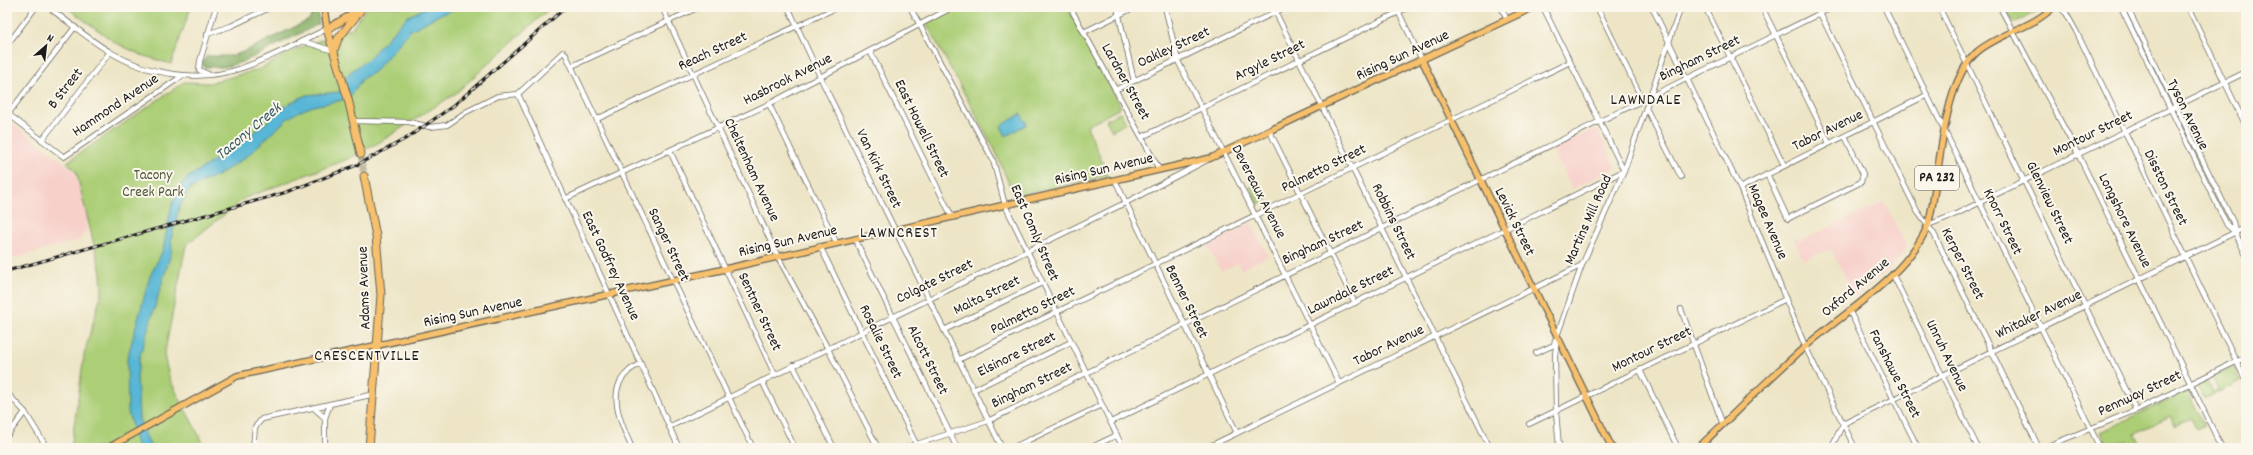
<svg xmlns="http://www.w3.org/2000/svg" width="2253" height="455" font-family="Dekko,sans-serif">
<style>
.built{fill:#f7d0ca}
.green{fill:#abce76;stroke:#647549}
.forest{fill:#88b167;stroke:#526642}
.water{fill:#58b7d6;stroke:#3a6a79}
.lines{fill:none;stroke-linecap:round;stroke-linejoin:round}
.highway-tunnel{stroke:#c3bda4;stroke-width:7;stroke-dasharray:7 3.5;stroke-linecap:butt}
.minor-casing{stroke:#656258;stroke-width:6}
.major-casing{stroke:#656258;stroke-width:8}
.highway-casing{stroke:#656258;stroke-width:9}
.minor{stroke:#fff;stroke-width:4.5}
.major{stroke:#f7c06c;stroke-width:5.5}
.highway{stroke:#f7c06c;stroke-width:7}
.rail-casing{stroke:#1c1c1c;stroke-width:3}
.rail{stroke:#fbf7ec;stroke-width:1.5;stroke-dasharray:4.5;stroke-linecap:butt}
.labels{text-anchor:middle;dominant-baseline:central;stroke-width:4;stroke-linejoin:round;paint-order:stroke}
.shield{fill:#fbf7ec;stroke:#5f5e5a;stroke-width:1}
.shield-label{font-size:14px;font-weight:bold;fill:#1c1c1c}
.street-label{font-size:15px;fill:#1c1c1c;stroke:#fbf7ec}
.park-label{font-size:15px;fill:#4e5a3c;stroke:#fbf7ec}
.neighbourhood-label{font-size:16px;letter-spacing:1px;fill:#1c1c1c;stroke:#fbf7ec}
.water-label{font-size:16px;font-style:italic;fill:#345a66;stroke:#fbf7ec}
</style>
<rect width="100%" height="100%" fill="#fbf7ec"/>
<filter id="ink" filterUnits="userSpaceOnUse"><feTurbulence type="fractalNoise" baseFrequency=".025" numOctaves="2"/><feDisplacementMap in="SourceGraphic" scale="8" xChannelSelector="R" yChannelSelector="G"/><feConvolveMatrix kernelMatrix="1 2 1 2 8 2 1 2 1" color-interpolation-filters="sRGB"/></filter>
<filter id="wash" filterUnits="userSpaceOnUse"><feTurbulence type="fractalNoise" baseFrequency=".012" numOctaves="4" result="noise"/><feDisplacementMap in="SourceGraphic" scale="16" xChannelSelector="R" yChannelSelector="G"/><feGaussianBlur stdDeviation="0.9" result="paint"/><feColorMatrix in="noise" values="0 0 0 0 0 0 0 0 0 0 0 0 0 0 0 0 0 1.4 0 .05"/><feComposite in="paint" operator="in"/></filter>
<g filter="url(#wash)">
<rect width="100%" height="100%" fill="#ede5c6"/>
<!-- built -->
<g class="built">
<polygon points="7,119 74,170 88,222 84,223 87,230 79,240 7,260"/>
<polygon points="1597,128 1616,168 1572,189 1552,149"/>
<polygon points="1884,202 1907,247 1890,268 1855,297 1831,249 1803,260 1794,239 1798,237 1800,241"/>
<polygon points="1251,223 1268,256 1241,270 1238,263 1221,271 1207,245"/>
</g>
<!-- green -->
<g class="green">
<polygon points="66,7 191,7 171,64 141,55 116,43"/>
<polygon points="367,7 551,7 456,93 380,142 348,159 245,198 186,245 164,356 170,380 204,445 203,448 71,448 84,355 102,291 101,273 76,171 67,162 184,82 209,83 260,69 290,52 352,28"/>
<polygon points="959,7 1067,7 1120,105 1120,108 1087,126 1108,176 1014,196 994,148 926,23"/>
<polygon points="2005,7 2044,7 2014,23"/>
<polygon points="1120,112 1126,123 1112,131 1106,120"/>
<polygon points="1258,183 1268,199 1258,204 1250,187"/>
<polygon points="2234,367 2241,381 2204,399 2197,385 2206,380 2212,392 2218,390 2212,377"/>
<polygon points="2187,391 2204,425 2195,429 2190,418 2176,426 2170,416 2135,433 2143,448 2127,441 2107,445 2101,432"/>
</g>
<!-- forest -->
<polygon class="forest" points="309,7 318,7 319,24 245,61 225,67 204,67 203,62 207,56 232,56 243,52 309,20 311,16"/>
<!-- water -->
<g class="water">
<polygon points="427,7 461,7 439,15 411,30 374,72 363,78 351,95 343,100 313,106 298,112 287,119 246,157 217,176 206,180 189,190 179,208 171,239 172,250 139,359 137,377 139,419 151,448 138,448 128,412 127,359 150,276 163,250 172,204 180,186 187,178 241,143 287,105 306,95 340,92 344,81 350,72 367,60 407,17"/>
<polygon points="1021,114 1027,124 1006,136 1001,126"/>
</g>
</g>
<g filter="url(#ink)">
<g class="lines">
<!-- highway-tunnel -->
<polyline class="highway-tunnel" points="361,154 364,176"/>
<defs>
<g id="minor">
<path d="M48 7C69 22 88 39 110 52 148 75 199 83 242 68 271 58 299 42 327 29"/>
<polyline points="662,7 778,257 828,349 878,448"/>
<polyline points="788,7 823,83 1002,448"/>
<polyline points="910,7 993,160 1005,205 1123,448"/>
<polyline points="1070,7 1159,169"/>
<polyline points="1117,7 1134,81"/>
<polyline points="1165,7 1178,61 1339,383"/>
<polyline points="1273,7 1490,448"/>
<polyline points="1396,7 1422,60"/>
<polyline points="1501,7 1507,20"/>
<polyline points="1597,7 1642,99"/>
<polyline points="1652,7 1740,188 1805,346 1855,448"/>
<polyline points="1705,7 1784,165"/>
<polyline points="1762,7 1829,143"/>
<polyline points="1817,7 1917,211 1934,234 2039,448"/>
<polyline points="1884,7 2100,448"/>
<polyline points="1939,7 2136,410"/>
<polyline points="2000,7 2078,154 2222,448"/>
<polyline points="2059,7 2066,13 2076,31 2246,381"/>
<polyline points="2062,7 2084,7"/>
<polyline points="2121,7 2227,225 2235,232"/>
<polyline points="2127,7 2233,222 2235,232 2246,255"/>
<polyline points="2188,7 2246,126"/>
<polyline points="1084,32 1135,7"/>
<polyline points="207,34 231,26 267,9 267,7"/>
<polyline points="302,41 334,51"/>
<polyline points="7,45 36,7"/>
<polyline points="870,51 952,217"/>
<polyline points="572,66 699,7"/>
<polyline points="208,74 199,70 200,61 216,7"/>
<polyline points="1115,90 1286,7"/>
<polyline points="518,94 679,448"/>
<polyline points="769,104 836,242"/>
<polyline points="1646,108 1681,177"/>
<polyline points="7,113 64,157 182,76"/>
<polyline points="8,114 75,27"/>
<polyline points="597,119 838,7"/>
<polyline points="353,121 409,122 430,127 447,125 466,112 498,96 518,94 563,52 565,53 753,448"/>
<polyline points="1270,132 1355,303"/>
<polyline points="1142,137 1409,7"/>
<polyline points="42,140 110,52"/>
<polyline points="670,151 775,375"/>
<polyline points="1767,174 1788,219 1791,217 1861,182 1863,174 1845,136"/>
<polyline points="1115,180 1237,433"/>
<polyline points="1740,188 1927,95"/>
<polyline points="565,199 769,104 953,7"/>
<polyline points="1928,225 1956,214 2246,72"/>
<polyline points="855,239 957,448"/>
<polyline points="820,246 918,448"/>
<polyline points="1893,275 1978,448"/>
<polyline points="1681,309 1723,425"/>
<polyline points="1849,310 1918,448"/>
<polyline points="944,330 1042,283"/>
<polyline points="1536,353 1554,345 1555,340"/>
<polyline points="958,360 1570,62"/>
<polyline points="793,365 834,448"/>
<polyline points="1640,370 1678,448"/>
<polyline points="762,381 795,448"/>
<polyline points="973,390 1071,342"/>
<polyline points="7,393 25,412 47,448"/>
<polyline points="314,408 325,418"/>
<polyline points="1111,422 1624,171 1543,7"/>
<polyline points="1529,424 1786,299"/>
<polyline points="1843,424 2246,227"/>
<polyline points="669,427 1125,203 1207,160"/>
<polyline points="7,436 25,412"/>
<polyline points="253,448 255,427 262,419 375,394"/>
<polyline points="325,448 325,418 330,404"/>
<path d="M632 448C622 426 605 392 628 372 631 368 637 366 641 364"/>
<polyline points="905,448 988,421 1833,7"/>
<polyline points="1012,448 1102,405"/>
<polyline points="1090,448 1117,435"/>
<polyline points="1206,448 1582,265"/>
<polyline points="1559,448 1556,411 1555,356 1557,336 1582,265 1624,171 1681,7"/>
<polyline points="1831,448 1843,424"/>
<polyline points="2043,448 2136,410 2246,357"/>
</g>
<g id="major">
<polyline points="324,7 327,29"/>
<polyline points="1422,60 1612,448"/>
<polyline points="108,448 237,376 725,269 1211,158 1534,7"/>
<path d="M1698 448C1734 414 1769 378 1806 346 1846 311 1908 275 1928 225 1941 178 1940 85 1977 52 1999 33 2033 28 2053 7"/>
</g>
<g id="highway">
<polyline points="359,7 348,17 327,29 348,99 361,154"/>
<polyline points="334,50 338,39 360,11"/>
<polyline points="364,176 376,236 381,295 369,448"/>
</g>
</defs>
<!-- minor casing -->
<use href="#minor" class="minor-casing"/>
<!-- major casing -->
<use href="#major" class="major-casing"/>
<!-- highway casing -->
<use href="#highway" class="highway-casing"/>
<!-- minor -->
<use href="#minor" class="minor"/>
<!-- major -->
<use href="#major" class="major"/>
<!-- highway -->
<use href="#highway" class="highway"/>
<defs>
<polyline id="rail" points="7,271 287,192 357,165 407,138 453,106 566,7"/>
</defs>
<!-- rail casing -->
<use href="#rail" class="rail-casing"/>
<!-- rail -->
<use href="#rail" class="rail"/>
</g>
</g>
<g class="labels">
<!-- shield labels -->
<rect class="shield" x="1915" y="166" width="44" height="24" rx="3"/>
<g class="shield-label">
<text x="1937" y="178">PA 232</text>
</g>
<!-- street labels -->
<g class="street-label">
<text transform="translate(1174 48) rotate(-25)">Oakley Street</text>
<text transform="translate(713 52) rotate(-25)">Reach Street</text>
<text transform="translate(1403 56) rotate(-25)">Rising Sun Avenue</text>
<text transform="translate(1700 59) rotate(-26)">Bingham Street</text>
<text transform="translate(1270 61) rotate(-26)">Argyle Street</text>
<text transform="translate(788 80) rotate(-27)">Hasbrook Avenue</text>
<text transform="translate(1125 82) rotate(61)">Lardner Street</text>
<text transform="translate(66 89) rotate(-52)">B Street</text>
<text transform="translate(116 106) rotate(-34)">Hammond Avenue</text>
<text transform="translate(2187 115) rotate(64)">Tyson Avenue</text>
<text transform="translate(921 129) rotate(64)">East Howell Street</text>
<text transform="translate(1828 131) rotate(-26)">Tabor Avenue</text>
<text transform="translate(2093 134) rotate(-26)">Montour Street</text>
<text transform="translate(878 169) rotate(64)">Van Kirk Street</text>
<text transform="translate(1324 169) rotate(-26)">Palmetto Street</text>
<text transform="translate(751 170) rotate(65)">Cheltenham Avenue</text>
<text transform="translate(1104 170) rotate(-13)">Rising Sun Avenue</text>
<text transform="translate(2165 188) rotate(64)">Disston Street</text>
<text transform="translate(1258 192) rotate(63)">Devereaux Avenue</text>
<text transform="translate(2049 203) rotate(64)">Glenview Street</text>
<text transform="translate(1589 220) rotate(-66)">Martins Mill Road</text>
<text transform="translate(2124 221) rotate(64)">Longshore Avenue</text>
<text transform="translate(1393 222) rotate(64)">Robbins Street</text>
<text transform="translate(1514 222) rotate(64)">Levick Street</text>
<text transform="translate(1767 222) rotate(67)">Magee Avenue</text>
<text transform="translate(2002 222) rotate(64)">Knorr Street</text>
<text transform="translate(1034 233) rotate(67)">East Comly Street</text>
<text transform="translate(788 242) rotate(-13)">Rising Sun Avenue</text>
<text transform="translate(1323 243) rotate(-25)">Bingham Street</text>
<text transform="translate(668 245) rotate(65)">Sanger Street</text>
<text transform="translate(1962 264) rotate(63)">Kerper Street</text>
<text transform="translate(610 266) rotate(65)">East Godfrey Avenue</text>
<text transform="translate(935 282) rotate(-26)">Colgate Street</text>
<text transform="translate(365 288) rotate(-92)">Adams Avenue</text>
<text transform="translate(1856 288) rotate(-40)">Oxford Avenue</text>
<text transform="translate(1351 291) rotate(-26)">Lawndale Street</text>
<text transform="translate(987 296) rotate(-26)">Malta Street</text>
<text transform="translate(1186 302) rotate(64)">Benner Street</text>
<text transform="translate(1033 311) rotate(-26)">Palmetto Street</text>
<text transform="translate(759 312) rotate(65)">Sentner Street</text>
<text transform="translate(473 313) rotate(-12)">Rising Sun Avenue</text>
<text transform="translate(2039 315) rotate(-26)">Whitaker Avenue</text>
<text transform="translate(880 342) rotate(64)">Rosalie Street</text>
<text transform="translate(1389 346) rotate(-26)">Tabor Avenue</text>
<text transform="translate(1652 350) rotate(-26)">Montour Street</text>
<text transform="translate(1017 355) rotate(-26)">Elsinore Street</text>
<text transform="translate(1946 356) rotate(64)">Unruh Avenue</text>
<text transform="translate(927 360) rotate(64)">Alcott Street</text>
<text transform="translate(1894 374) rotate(63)">Fanshawe Street</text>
<text transform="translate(1032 386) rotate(-26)">Bingham Street</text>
<text transform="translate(2140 394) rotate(-25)">Pennway Street</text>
</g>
<!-- park labels -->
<g class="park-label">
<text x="153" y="176">Tacony<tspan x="153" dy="17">Creek Park</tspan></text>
</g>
<!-- neighbourhood labels -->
<g class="neighbourhood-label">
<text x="1646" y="100">LAWNDALE</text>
<text x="899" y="233">LAWNCREST</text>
<text x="367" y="356">CRESCENTVILLE</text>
</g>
<!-- water labels -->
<g class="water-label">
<text transform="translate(249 132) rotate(-40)">Tacony Creek</text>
</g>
</g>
<!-- margin -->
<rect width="2253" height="455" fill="none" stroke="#fbf7ec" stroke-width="24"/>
<!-- north arrow -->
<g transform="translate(46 46) rotate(28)" stroke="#fbf7ec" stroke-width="3" paint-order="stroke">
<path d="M0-3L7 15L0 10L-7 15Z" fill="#1c1c1c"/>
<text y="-6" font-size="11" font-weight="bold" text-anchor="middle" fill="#1c1c1c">N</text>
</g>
</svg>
